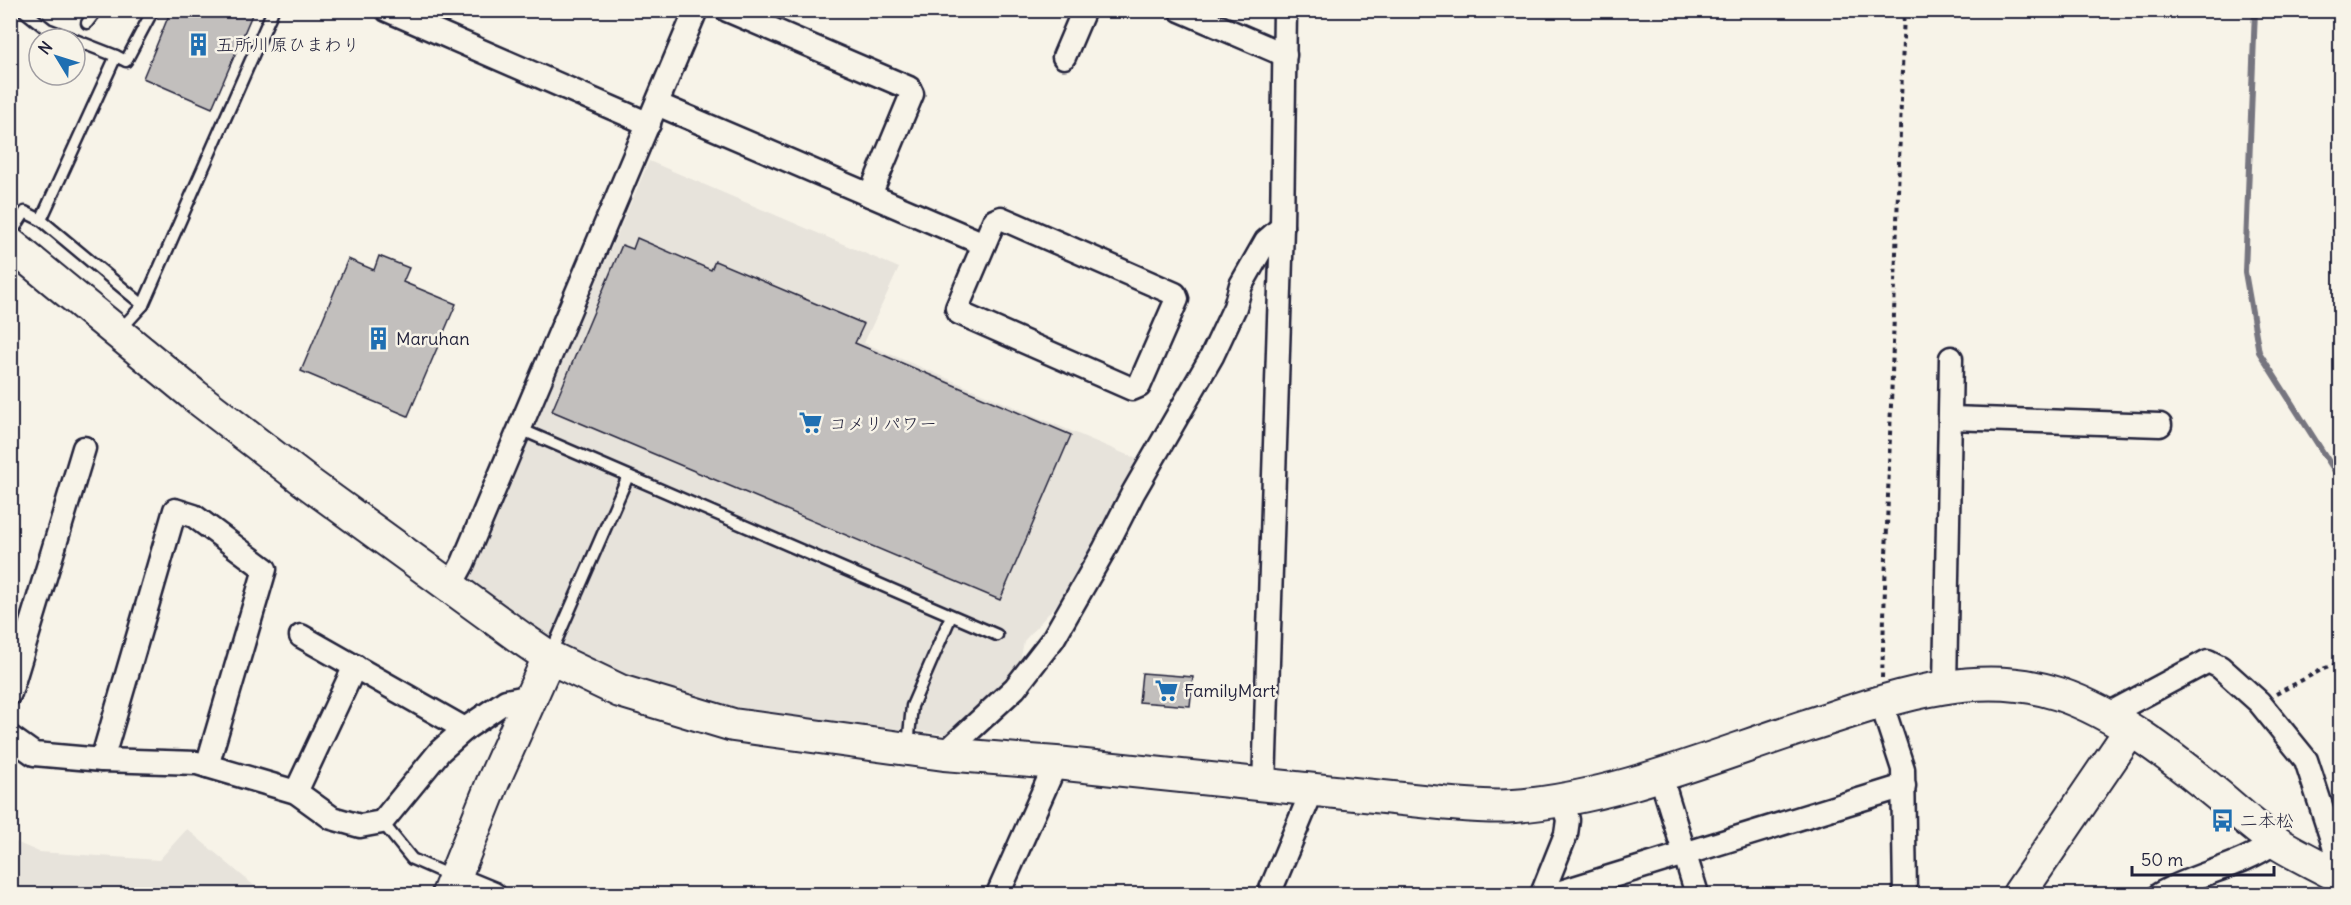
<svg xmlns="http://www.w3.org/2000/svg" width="2351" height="905" font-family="Delius,'Klee One',sans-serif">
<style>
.built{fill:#e7e3db}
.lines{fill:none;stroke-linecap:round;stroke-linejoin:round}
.stream{stroke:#76747f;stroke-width:6}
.building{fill:#c2bfbd;stroke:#22223b;stroke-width:1.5}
.lane-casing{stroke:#22223b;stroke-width:15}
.street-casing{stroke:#22223b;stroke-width:27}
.secondary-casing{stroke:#22223b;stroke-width:36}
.path{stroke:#22223b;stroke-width:4;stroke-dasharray:4.5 4.5;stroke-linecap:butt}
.lane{stroke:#f7f3e8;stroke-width:10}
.street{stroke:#f7f3e8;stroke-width:22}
.secondary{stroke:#f7f3e8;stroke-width:32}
.labels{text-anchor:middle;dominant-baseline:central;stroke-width:5;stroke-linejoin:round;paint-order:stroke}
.poi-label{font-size:18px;fill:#22223b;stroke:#f7f3e8;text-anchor:start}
</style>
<rect width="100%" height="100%" fill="#f7f3e8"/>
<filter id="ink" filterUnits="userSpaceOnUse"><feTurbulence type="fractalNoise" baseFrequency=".0167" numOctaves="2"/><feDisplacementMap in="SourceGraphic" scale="12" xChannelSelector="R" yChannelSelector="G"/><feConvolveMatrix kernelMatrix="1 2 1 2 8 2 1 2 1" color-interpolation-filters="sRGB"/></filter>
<g filter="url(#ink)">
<!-- built -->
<g class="built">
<polygon points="649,161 899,268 864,343 1139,460 1082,576 1024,641 1018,672 1001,685 982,710 953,735 817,720 690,699 611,673 530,626 467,580"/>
<polygon points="187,829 264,894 11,894 11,840 39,852 159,860"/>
</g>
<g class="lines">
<!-- stream -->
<polyline class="stream" points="2255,10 2245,272 2259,352 2340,479"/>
</g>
<!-- building -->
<g class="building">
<polygon points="171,10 254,10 212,108 143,78"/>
<polygon points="637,238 711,270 715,261 864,324 855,343 1071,435 1000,600 552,411 622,245 633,249"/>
<polygon points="379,256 409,268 403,282 456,304 408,416 301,371 348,259 374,270"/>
<polygon points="1142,673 1193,677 1190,706 1139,702"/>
</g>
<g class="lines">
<defs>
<g id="lane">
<polyline points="23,10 47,29 73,39"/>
<polyline points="87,23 97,10"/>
<polyline points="116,56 126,61 153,10"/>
<polyline points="41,220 143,305 119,331"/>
<polyline points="10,235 25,212 41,220 116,56 75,40"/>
<polyline points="143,305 273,10"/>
<polyline points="520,429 997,635"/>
<polyline points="550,655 628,476"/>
<polyline points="908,745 912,706 951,616"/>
<polyline points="382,822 412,859 453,877"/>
</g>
<g id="street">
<polyline points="387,10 649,124"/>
<polyline points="727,10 909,88 912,94 870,195"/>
<polyline points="1180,10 1285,55"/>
<polyline points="1064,57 1084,10"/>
<polyline points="657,104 984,244"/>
<polygon points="1001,218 1175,294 1177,299 1139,386 1132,389 959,313 957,308 994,221"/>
<polyline points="1950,418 2160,425"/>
<polyline points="450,587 463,563 696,10"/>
<polyline points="301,636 465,729"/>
<polyline points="1945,687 1951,358"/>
<polyline points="10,693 84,448"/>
<polyline points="1881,702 1903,769 1905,894"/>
<polyline points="2107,715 2208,661 2220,667 2259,702 2306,760 2340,864"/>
<polyline points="10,737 34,754 102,760 197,763 296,792 332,818 360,826 382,822 440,751 465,729 506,701 532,696"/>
<polyline points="944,754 1015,688 1053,639 1104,550 1133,493 1212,356 1235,307 1241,285 1266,241 1282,227"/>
<polyline points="102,760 175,510 194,516 265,569 207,766"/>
<polyline points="1660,774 1697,894"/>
<polyline points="1264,786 1282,227 1285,10"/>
<polyline points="296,792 355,666"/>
<polyline points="455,878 494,894"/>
<polyline points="1543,892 1561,892 1904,786"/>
<polyline points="998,894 1056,763"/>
<polyline points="1269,894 1312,791"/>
<polyline points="1542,894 1566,834 1568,820 1562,799"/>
<path d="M2160 894C2197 873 2240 867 2275 842"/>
</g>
<g id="secondary">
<path d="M10 244 195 396 308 483 521 638 549 657 620 691 733 725 944 754 1056 763 1441 803C1465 805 1490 808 1514 806 1611 799 1714 756 1806 726 1887 700 1973 666 2059 694 2116 713 2172 757 2219 796 2237 811 2256 829 2276 842 2296 855 2319 865 2340 877"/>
<polyline points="448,894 493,782 549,657"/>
<polyline points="2019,894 2130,731"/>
</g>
</defs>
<!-- lane casing -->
<use href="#lane" class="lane-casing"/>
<!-- street casing -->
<use href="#street" class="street-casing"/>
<!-- secondary casing -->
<use href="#secondary" class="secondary-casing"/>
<!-- path -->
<g class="path">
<polyline points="1882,678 1904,10"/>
<polyline points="2276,694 2323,669 2340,663"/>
</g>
<!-- lane -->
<use href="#lane" class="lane"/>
<!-- street -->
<use href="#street" class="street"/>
<!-- secondary -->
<use href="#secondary" class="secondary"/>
</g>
</g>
<!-- icons -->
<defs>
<symbol id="building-bare" viewBox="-9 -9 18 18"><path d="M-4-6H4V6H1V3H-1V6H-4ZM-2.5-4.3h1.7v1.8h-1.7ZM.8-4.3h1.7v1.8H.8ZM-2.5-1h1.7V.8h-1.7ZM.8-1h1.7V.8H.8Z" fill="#1f6fb2" stroke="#f7f3e8" stroke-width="2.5" paint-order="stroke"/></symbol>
<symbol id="supermarket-bare" viewBox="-9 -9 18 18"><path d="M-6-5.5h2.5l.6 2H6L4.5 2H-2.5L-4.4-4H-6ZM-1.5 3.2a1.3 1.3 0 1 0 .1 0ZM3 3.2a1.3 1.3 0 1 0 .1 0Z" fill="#1f6fb2" stroke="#f7f3e8" stroke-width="2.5" paint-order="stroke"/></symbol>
<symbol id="bus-bare" viewBox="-9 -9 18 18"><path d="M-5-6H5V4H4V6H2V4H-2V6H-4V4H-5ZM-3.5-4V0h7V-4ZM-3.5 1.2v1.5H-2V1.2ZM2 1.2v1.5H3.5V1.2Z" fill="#1f6fb2" stroke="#f7f3e8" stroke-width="2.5" paint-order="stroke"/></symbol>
</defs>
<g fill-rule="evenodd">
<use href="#building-bare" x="182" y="28" width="33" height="33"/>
<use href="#building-bare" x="362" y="322" width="33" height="33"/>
<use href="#supermarket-bare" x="794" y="406" width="33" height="33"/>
<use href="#supermarket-bare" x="1150" y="674" width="33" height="33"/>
<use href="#bus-bare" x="2206" y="804" width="33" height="33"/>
</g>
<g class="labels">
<!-- poi labels -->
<g class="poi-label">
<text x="216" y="44">五所川原ひまわり</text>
<text x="396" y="338">Maruhan</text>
<text x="829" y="423">コメリパワー</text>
<text x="1184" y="690">FamilyMart</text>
<text x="2240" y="820">二本松</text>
</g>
</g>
<!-- margin -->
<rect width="2351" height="905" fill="none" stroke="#f7f3e8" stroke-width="36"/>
<rect x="18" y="18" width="2315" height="869" fill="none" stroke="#22223b" stroke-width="2" filter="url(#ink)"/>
<!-- north arrow -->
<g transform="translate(57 57) rotate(308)"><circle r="28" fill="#f7f3e8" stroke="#a29fa3" stroke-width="1.5"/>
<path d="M0-4.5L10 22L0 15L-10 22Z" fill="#1f6fb2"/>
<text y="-9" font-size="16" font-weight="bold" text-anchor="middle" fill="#22223b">N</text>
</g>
<!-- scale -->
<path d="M2132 866v9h142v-9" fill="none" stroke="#22223b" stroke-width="3"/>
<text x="2141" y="866" font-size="18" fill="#22223b" stroke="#f7f3e8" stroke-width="4.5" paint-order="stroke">50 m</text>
</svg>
